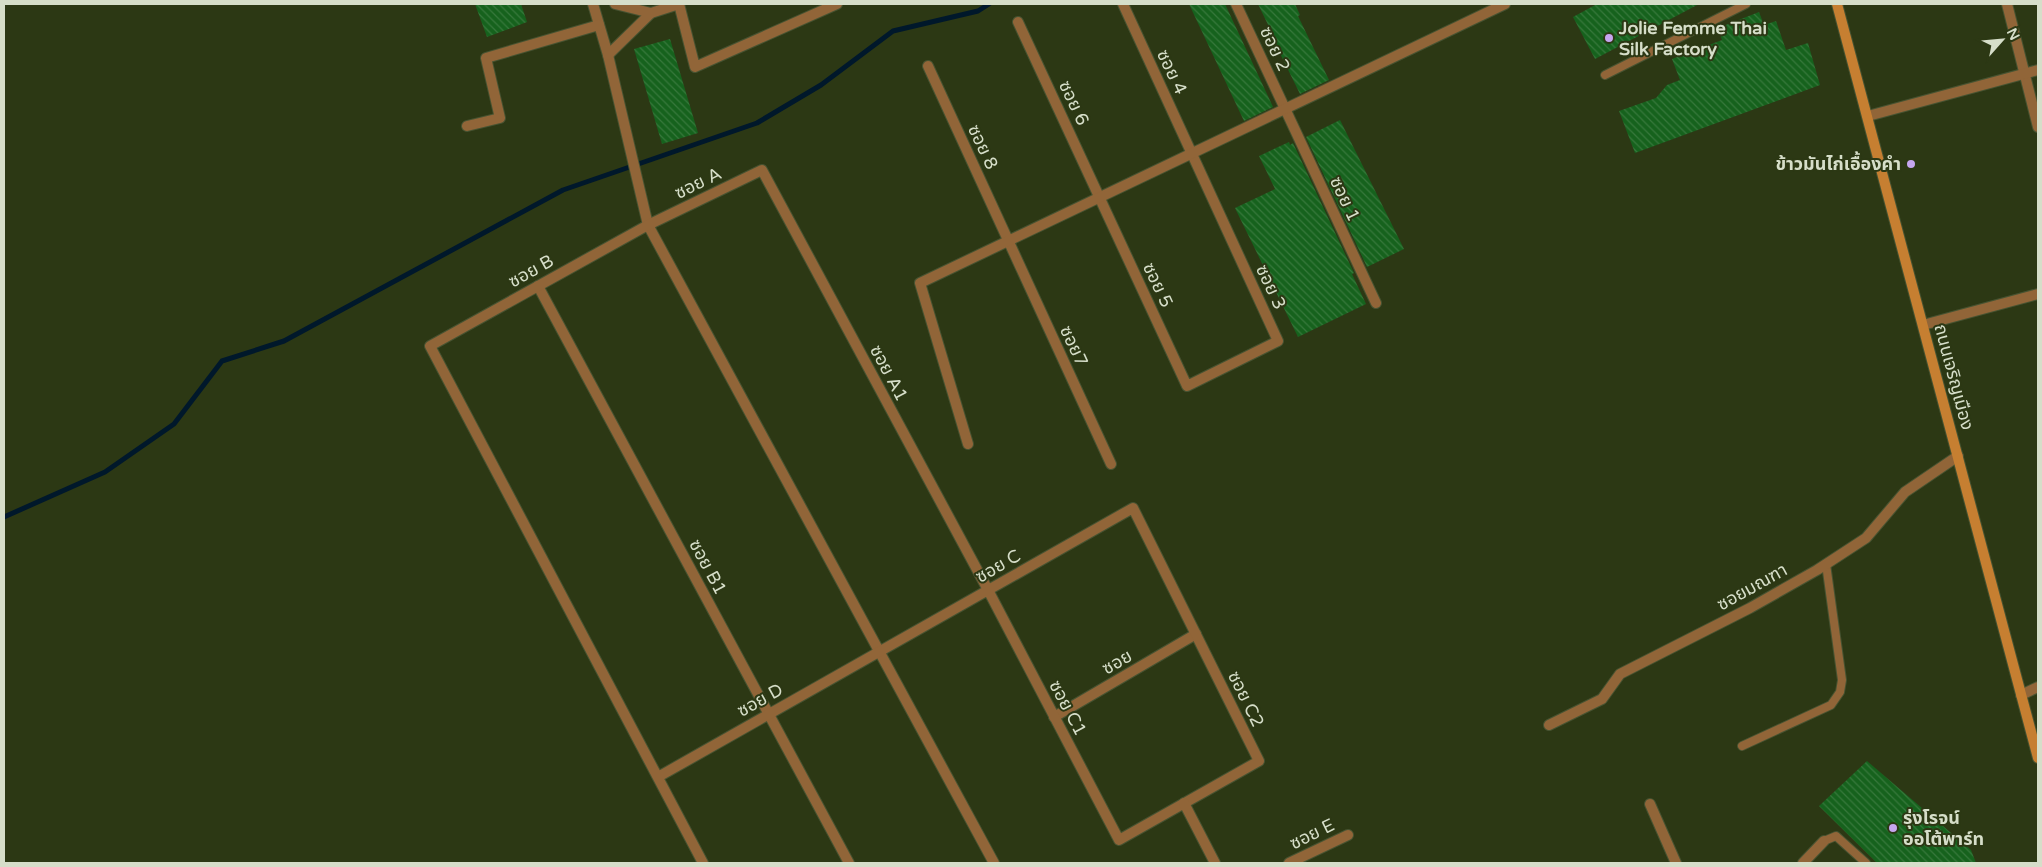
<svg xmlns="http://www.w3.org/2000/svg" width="2042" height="867" font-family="'Varela Round','Noto Sans Thai',sans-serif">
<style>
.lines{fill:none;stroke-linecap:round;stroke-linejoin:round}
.stream{stroke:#00182b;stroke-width:5}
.building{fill:url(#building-back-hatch)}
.service-casing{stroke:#475331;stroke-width:10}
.minor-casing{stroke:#475331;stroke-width:12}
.secondary-casing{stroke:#475331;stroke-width:12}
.service{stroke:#916538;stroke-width:8}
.minor{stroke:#916538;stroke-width:10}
.secondary{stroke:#c67f31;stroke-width:10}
.poi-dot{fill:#c6a6f0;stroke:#2c3814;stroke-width:2}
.labels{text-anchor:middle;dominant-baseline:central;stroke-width:4;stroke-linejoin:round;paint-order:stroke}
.poi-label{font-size:18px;font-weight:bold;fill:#d6dec9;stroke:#2c3814;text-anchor:start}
.street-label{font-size:18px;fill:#d6dec9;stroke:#2c3814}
</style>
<defs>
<pattern id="building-back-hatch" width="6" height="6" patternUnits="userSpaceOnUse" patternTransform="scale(1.25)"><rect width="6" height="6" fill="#16621d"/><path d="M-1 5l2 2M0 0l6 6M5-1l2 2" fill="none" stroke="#37783c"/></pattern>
</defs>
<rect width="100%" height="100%" fill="#2c3814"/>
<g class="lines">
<!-- stream -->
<polyline class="stream" points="4,517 105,472 174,424 222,361 284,341 563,190 757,123 821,85 893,31 978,11 989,4"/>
</g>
<!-- building -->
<g class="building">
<polygon points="475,4 521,4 527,22 487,37"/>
<polygon points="1189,4 1225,4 1273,107 1244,121"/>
<polygon points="1258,4 1295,4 1300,15 1298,16 1329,80 1300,94 1269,31 1271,31"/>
<polygon points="1597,4 1699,4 1595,59 1573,17"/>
<polygon points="1759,12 1764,25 1776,21 1786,50 1808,43 1820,85 1635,153 1619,111 1656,98 1667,85 1680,80 1672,59 1722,40 1718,28"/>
<polygon points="670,39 698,133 662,144 634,49"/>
<polygon points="1340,120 1404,249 1367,267 1306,137"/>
<polygon points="1289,142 1290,145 1293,143 1354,273 1352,274 1366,304 1298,337 1235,208 1275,189 1259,156"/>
<polygon points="1867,761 1971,850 1976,863 1877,863 1819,806"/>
</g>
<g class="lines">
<defs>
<g id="service">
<polyline points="1605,75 1746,4"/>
<polyline points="1742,746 1831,705 1840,692 1842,680 1826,564"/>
<polyline points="1824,841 1836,836 1866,863"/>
</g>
<g id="minor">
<polyline points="593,4 608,55 648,225 994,863"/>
<polyline points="615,4 651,13"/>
<polyline points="679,4 695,67 837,4"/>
<polyline points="1236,4 1376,303"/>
<polyline points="2007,4 2038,127"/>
<polyline points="1018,22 1187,386 1278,341 1123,4"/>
<polyline points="608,55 651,13 679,4"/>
<polyline points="928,66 1111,464"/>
<polyline points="1868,116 2038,70"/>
<polyline points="467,126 500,118 486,58 599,25"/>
<polyline points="538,286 849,863"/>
<polyline points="1923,325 2038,294"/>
<polyline points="968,444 920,283 1505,4"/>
<polyline points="2021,695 2038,687"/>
<polyline points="1054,717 1196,634"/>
<polyline points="1549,725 1602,699 1620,674 1750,608 1817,570 1866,538 1905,492 1958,456"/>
<polyline points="658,777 1133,508 1259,761 1119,840 988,590 762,170 648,225 430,346 703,863"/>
<polyline points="1184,803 1215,863"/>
<polyline points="1650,804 1676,863"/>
<polyline points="1289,863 1348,835"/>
<polyline points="1803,863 1824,841"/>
</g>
<polyline id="secondary" points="1837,4 2038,758"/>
</defs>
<!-- service casing -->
<use href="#service" class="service-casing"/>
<!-- minor casing -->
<use href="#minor" class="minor-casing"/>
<!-- secondary casing -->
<use href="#secondary" class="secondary-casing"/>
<!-- service -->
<use href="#service" class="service"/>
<!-- minor -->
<use href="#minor" class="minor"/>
<!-- secondary -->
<use href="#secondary" class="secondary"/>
</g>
<!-- markers -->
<g class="poi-dot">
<circle cx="1609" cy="38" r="5"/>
<circle cx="1911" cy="164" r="5"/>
<circle cx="1893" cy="828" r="5"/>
</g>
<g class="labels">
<!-- poi labels -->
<g class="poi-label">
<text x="1619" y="28">Jolie Femme Thai<tspan x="1619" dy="21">Silk Factory</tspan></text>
<text x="1901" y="164" text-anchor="end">ข้าวมันไก่เอื้องคํา</text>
<text x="1903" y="818">รุ่งโรจน์<tspan x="1903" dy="21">ออโต้พาร์ท</tspan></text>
</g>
<!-- street labels -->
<g class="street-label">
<text transform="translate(1275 49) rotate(65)">ซอย 2</text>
<text transform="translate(1172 72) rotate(65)">ซอย 4</text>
<text transform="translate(1074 103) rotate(65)">ซอย 6</text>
<text transform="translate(983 147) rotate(65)">ซอย 8</text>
<text transform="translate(698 183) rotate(-26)">ซอย A</text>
<text transform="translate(1345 199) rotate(65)">ซอย 1</text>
<text transform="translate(531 271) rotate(-29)">ซอย B</text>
<text transform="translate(1158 285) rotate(65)">ซอย 5</text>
<text transform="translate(1271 287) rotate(65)">ซอย 3</text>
<text transform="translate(1074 346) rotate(65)">ซอย7</text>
<text transform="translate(889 373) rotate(62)">ซอย A1</text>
<text transform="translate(1954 377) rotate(75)">ถนนเจริญเมือง</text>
<text transform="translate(998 566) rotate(-30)">ซอย C</text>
<text transform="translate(708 567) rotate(62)">ซอย B1</text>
<text transform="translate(1752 587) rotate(-29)">ซอยมณฑา</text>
<text transform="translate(1117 662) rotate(-30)">ซอย</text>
<text transform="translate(1246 699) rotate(64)">ซอย C2</text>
<text transform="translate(760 700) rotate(-29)">ซอย D</text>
<text transform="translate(1068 708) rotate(62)">ซอย C1</text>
<text transform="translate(1312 834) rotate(-26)">ซอย E</text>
</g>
</g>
<!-- border -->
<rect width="2042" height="867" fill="none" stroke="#d6dec9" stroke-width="10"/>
<!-- north arrow -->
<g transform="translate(2002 40) rotate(63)" stroke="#2c3814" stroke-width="4" paint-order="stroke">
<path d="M0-4L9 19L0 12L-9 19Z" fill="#d6dec9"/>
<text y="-8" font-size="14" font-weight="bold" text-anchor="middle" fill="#d6dec9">N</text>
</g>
</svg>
